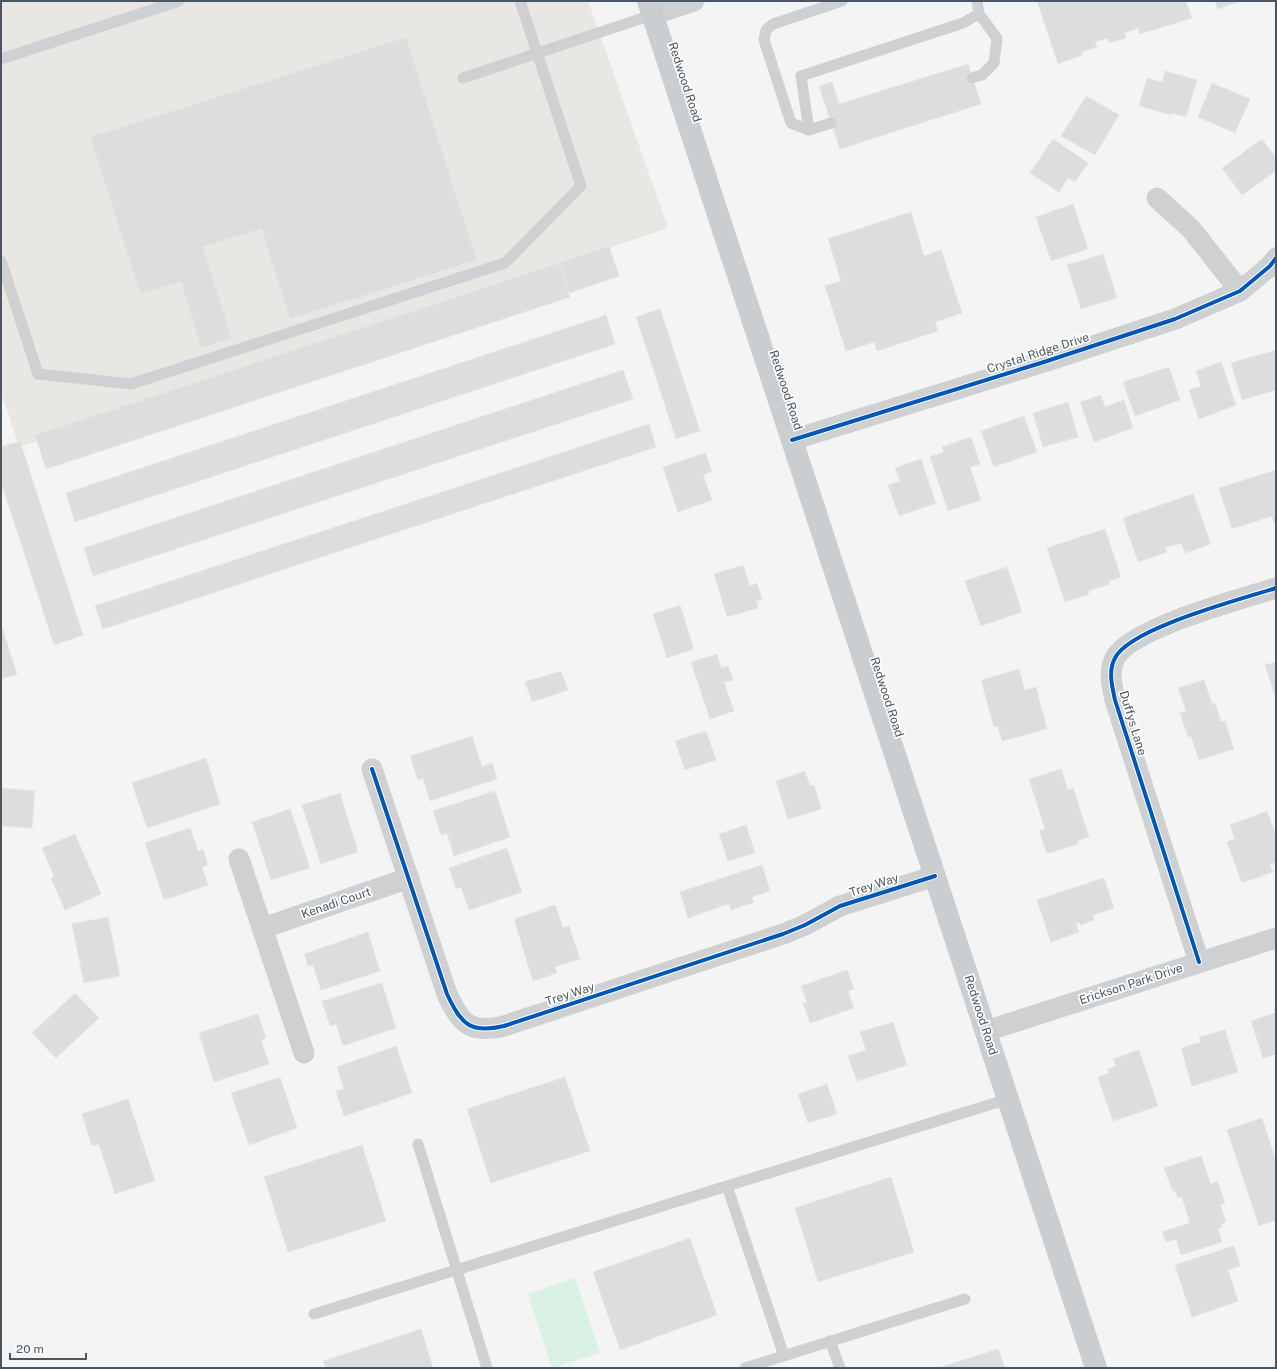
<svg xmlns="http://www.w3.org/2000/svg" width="1277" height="1369" font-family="'Public Sans',sans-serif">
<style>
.commercial{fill:#e8e7e3}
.green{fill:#d9f2e3}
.building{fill:#ddddde;stroke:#e5e6e7}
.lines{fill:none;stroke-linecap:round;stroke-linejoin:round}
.lane{stroke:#ced0d2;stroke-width:11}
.street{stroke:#ced0d2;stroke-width:21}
.primary{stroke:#caced1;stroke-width:22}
.cycleway-casing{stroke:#fff;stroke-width:6}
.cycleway{stroke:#0057b8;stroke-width:4}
.labels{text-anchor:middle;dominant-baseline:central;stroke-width:3.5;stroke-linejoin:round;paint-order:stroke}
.street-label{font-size:12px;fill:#4a5661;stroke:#fff}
</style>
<rect width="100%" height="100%" fill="#f4f4f4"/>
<!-- commercial -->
<polygon class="commercial" points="1,1 588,1 668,228 19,447 1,392"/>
<!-- green -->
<polygon class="green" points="575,1278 600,1353 552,1368 528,1294"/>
<!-- building -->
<g class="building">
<polygon points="1037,1 1186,1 1192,18 1140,34 1138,28 1124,33 1126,38 1109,43 1108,38 1095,42 1097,47 1081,52 1082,55 1058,64"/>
<polygon points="1215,1 1238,1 1238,2 1218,9"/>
<polygon points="406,37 477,260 290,319 261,229 203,247 232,338 201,348 181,282 140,294 90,137"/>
<polygon points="968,64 981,104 840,149 819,86 832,82 839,104"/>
<polygon points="1165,71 1197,80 1186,117 1172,113 1171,115 1139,106 1147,78 1162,82"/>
<polygon points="1212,83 1250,99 1235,133 1198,117"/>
<polygon points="1086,96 1119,115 1095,155 1061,136"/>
<polygon points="1053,139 1088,163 1075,182 1068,178 1059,192 1030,173"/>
<polygon points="1262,139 1276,158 1276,171 1242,195 1222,168"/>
<polygon points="1073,204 1088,249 1051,261 1036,217"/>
<polygon points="911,212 924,256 941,250 962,313 935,322 938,331 877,351 874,342 846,351 825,286 841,281 828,239"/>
<polygon points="609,246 619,276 569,293 559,263"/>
<polygon points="1103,254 1117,298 1081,309 1067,265"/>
<polygon points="559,263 570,297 46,469 35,435"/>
<polygon points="660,309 700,431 676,439 636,317"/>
<polygon points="606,315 615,344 75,522 66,493"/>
<polygon points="1276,350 1276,390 1242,400 1231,363"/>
<polygon points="1221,362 1236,405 1199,419 1189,390 1201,386 1196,371"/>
<polygon points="1169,367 1180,400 1135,416 1123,382"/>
<polygon points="623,370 633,399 93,576 84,548"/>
<polygon points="1101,395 1105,407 1124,400 1133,428 1094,442 1080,402"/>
<polygon points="1068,402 1078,437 1043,447 1033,413"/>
<polygon points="1024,416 1037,452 994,467 981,431"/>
<polygon points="649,424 656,447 103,629 95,606"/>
<polygon points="971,437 980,464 970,467 981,500 948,511 930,457 944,452 942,447"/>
<polygon points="20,441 83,635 54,645 1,482 1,447"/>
<polygon points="705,453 712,471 703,475 712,500 678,512 663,467"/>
<polygon points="921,459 936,503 899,516 888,485 900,481 895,468"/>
<polygon points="1276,470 1276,522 1274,523 1272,516 1232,529 1219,488"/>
<polygon points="1193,494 1211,544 1185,553 1181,543 1165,548 1167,552 1138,562 1123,518"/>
<polygon points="1105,529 1121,577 1109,581 1110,584 1088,591 1089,594 1065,602 1047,548"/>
<polygon points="743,565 750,586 757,583 762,599 756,601 758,608 727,617 714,574"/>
<polygon points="1007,567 1022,612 981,626 965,581"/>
<polygon points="680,605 694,649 667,658 653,614"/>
<polygon points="1,624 17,674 1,679"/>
<polygon points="717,654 721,668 728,666 733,680 724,682 734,711 710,719 691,662"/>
<polygon points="1276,662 1276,698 1265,665"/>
<polygon points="1019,669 1025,690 1036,687 1047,729 1002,741 998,726 994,727 981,680"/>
<polygon points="561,671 568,690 532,702 525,682"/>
<polygon points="1204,680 1212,704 1215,703 1221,722 1225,721 1234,749 1199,760 1191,736 1188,737 1180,713 1186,711 1178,688"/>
<polygon points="706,731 716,760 685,770 675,741"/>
<polygon points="472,736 482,767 492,763 497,779 430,801 423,778 418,780 410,756"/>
<polygon points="206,758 220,804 147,828 132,783"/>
<polygon points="1061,769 1068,790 1073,788 1089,837 1077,841 1078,844 1047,854 1039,831 1045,829 1029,779"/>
<polygon points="805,771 810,786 814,785 821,809 788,819 776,781"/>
<polygon points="1,788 35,791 32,828 1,826"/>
<polygon points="495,791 510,837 454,856 447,833 441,835 433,811"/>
<polygon points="340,793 358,852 321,864 302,805"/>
<polygon points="290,809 310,868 271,880 252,822"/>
<polygon points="1267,811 1276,835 1276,863 1270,865 1273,872 1242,883 1227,842 1235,839 1230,825"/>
<polygon points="746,825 755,853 728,861 719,834"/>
<polygon points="190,828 198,851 203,849 208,865 202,867 208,885 164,900 145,843"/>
<polygon points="75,834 101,894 65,910 51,878 54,876 42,848"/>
<polygon points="507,848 522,892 469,910 461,887 456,889 449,868"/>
<polygon points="762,865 770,891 752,897 754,902 731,910 729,904 688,918 680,892"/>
<polygon points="1104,878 1114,908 1093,915 1094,920 1080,925 1079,922 1076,923 1079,932 1051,942 1037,900"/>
<polygon points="555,905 563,928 569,926 580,959 555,967 557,973 533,981 514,919"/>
<polygon points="108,917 120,976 84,983 72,924"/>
<polygon points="368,932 380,971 321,990 313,965 308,966 304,954"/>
<polygon points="847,970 854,989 848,991 854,1008 810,1023 803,1003 807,1002 801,986"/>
<polygon points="382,983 396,1028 343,1046 336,1024 330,1026 322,1001"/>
<polygon points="75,993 99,1018 56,1058 32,1033"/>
<polygon points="1276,1008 1276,1054 1263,1058 1251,1021 1275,1013 1274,1009"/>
<polygon points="258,1014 266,1038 261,1040 269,1064 214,1082 199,1033"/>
<polygon points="893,1022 907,1065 857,1081 848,1056 866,1050 860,1032"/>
<polygon points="1225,1030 1238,1072 1192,1086 1181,1048 1201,1042 1199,1037"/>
<polygon points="396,1046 412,1093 344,1116 336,1091 344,1089 337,1067"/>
<polygon points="1139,1050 1158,1106 1113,1121 1098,1077 1109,1073 1108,1069 1116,1066 1113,1059"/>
<polygon points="280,1077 297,1128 249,1145 231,1093"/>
<polygon points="565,1077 590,1151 491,1183 467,1109"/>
<polygon points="827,1084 837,1114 808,1123 798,1094"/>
<polygon points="128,1099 155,1181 115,1194 99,1144 92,1146 82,1114"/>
<polygon points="1262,1118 1276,1161 1276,1220 1259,1226 1227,1130"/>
<polygon points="362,1145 386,1221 288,1252 264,1177"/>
<polygon points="1201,1156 1211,1184 1217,1181 1225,1203 1220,1204 1226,1222 1221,1224 1222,1228 1218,1229 1222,1242 1181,1255 1176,1239 1166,1242 1162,1232 1190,1223 1182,1197 1178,1198 1175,1191 1173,1192 1164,1168"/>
<polygon points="891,1177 914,1252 818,1282 795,1208"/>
<polygon points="690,1238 717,1315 620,1350 593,1272"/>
<polygon points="1234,1246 1240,1266 1228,1270 1238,1301 1192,1317 1175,1265"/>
<polygon points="421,1329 433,1368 326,1368 323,1361"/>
<polygon points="998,1349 1005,1368 938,1368"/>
</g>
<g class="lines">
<!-- lane -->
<g class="lane">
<polyline points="1,59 179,1"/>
<polyline points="463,78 652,15"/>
<polyline points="972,78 982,75 994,63 997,38 979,14"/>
<polyline points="831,123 809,130 791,123 764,40 766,30 773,24 842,1"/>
<polyline points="809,130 801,76 963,23 979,14 977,1"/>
<polyline points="1,261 38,374 131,384 505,263 581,186 520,1"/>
<polyline points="418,1144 487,1368"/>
<polyline points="727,1186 784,1356"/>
<polyline points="314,1314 1008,1099"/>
<polyline points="830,1341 840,1368"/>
<polyline points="745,1368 965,1299"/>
</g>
<!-- street -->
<g class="street">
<polyline points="652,15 694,1"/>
<polyline points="1157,198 1191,229 1240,291"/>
<polyline points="792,440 1044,362 1175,319 1240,291 1270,266 1276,258"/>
<path d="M372 769 447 994C461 1024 470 1034 504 1026L783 934 805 925 840 906 935 876"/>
<polyline points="239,859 304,1053"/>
<polyline points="263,928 409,878"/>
<path d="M1199 962 1115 700C1112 686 1108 671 1115 658 1130 628 1242 599 1276 588"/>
<polyline points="986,1031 1276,938"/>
</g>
<!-- primary -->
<polyline class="primary" points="648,1 1096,1368"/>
<defs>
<g id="cycleway">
<polyline points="792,440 1044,362 1175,319 1240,291 1270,266 1276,258"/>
<path d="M372 769 447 994C461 1024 470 1034 504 1026L783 934 805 925 840 906 935 876"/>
<path d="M1199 962 1115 700C1112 686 1108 671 1115 658 1130 628 1242 599 1276 588"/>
</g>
</defs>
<!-- cycleway casing -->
<use href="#cycleway" class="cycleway-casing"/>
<!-- cycleway -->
<use href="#cycleway" class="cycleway"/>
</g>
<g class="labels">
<!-- street labels -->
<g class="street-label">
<text transform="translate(685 82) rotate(72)">Redwood Road</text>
<text transform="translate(1038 353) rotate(-18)">Crystal Ridge Drive</text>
<text transform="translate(786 390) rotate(72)">Redwood Road</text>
<text transform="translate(887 697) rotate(72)">Redwood Road</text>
<text transform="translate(1133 723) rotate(73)">Duffys Lane</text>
<text transform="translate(874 885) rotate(-18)">Trey Way</text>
<text transform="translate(336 903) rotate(-19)">Kenadi Court</text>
<text transform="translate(1131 984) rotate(-18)">Erickson Park Drive</text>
<text transform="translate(570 994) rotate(-18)">Trey Way</text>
<text transform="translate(981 1015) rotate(72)">Redwood Road</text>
</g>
</g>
<!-- border -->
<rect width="1277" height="1369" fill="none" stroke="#4a5661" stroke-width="4"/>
<!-- scale -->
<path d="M10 1353v6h76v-6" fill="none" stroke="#4a5661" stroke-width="2"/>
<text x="16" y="1353" font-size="12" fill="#4a5661" stroke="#ffffff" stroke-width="3" paint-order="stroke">20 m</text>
</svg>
